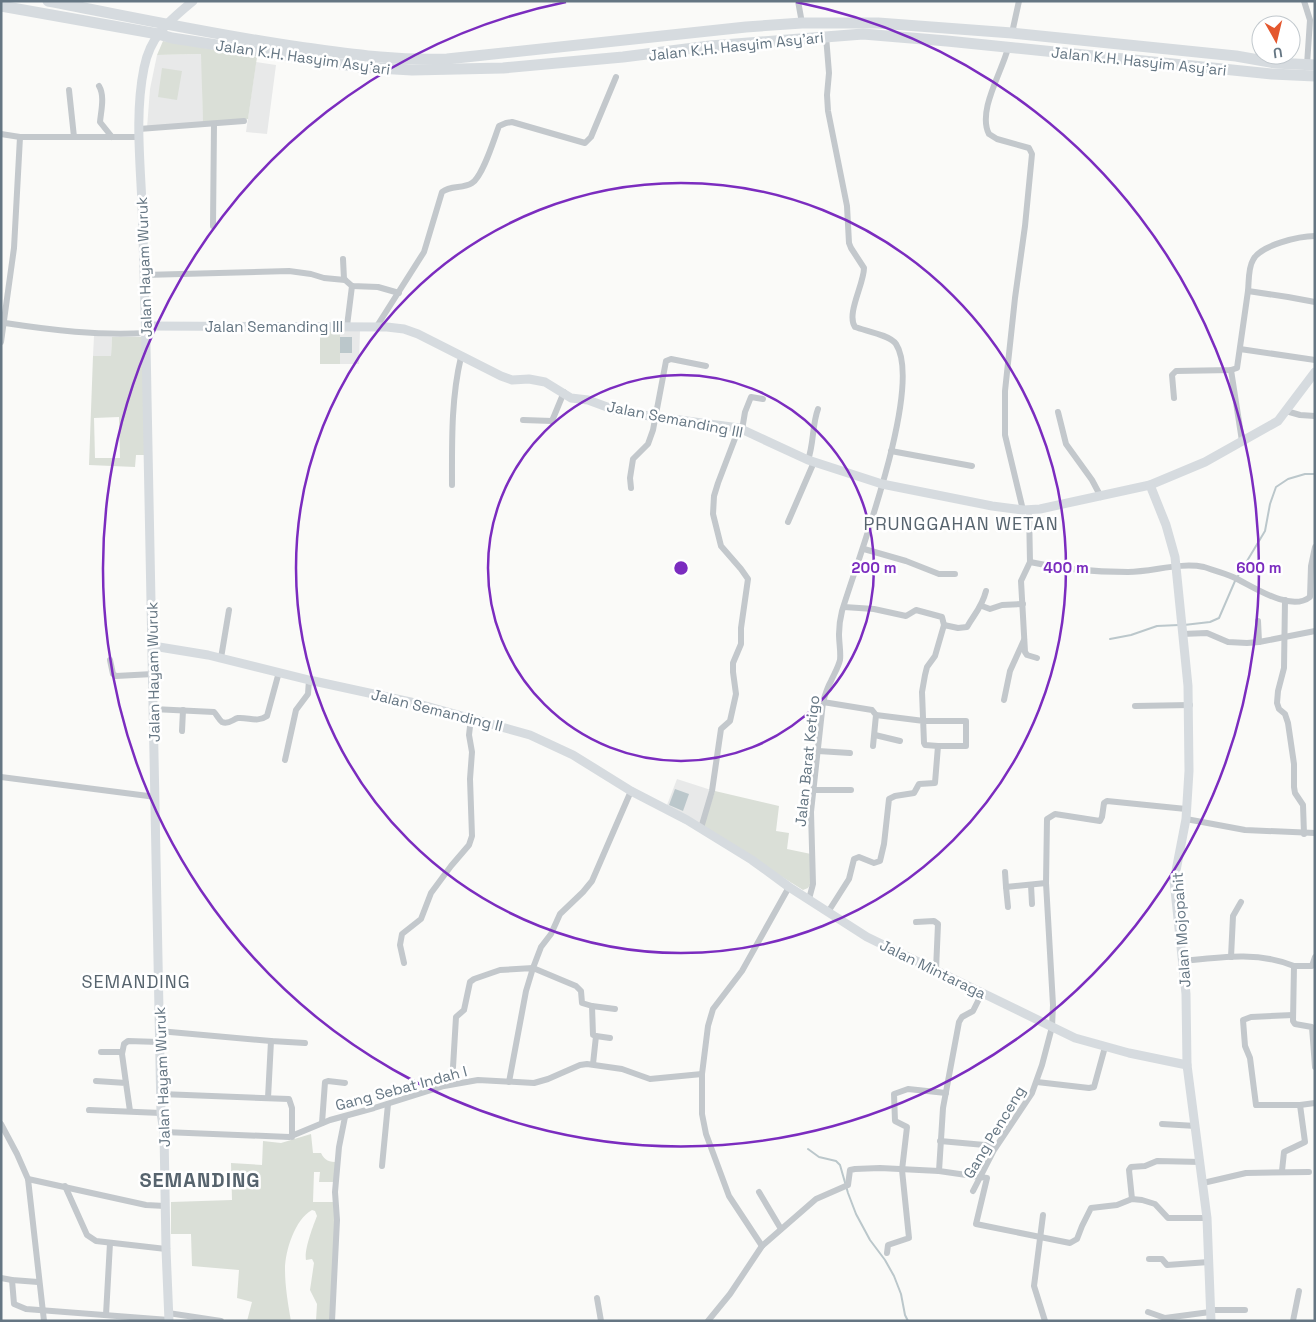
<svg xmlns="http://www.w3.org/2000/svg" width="1316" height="1322" font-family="'Space Grotesk',sans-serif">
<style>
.built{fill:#e8e9e9}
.green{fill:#dadfd7;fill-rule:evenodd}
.water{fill:#bbc7cb}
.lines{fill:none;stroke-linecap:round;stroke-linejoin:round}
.stream{stroke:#bbc7cb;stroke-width:2}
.street{stroke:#c3c8cc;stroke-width:6}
.secondary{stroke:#d6dbdf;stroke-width:9}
.highway{stroke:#d6dbdf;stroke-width:11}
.ring{fill:none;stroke:#7b2cbf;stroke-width:2.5}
.labels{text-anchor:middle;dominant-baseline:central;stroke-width:5;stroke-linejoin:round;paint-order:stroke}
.street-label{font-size:15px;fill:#657683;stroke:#fff}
.quarter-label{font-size:18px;letter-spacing:1px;fill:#57646e;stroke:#fff}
.district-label{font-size:20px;font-weight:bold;letter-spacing:1px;fill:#57646e;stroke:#fff}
.centre{fill:#7b2cbf;stroke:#fff;stroke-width:2.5}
.ring-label{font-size:15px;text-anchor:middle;font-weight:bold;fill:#7b2cbf;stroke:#fff;stroke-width:5;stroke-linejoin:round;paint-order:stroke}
</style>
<rect width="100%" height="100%" fill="#fafaf8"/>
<!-- built -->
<g class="built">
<polygon points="202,54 203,123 147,128 150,89 157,55"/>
<polygon points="256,62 276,65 267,134 246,132"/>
<polygon points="340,330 360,330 359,364 340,364"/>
<polygon points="94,336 112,337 111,356 93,356"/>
<polygon points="677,779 711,790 700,824 667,805"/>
</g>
<!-- green -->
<g class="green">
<polygon points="163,41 257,57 248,119 203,123 201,54 157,55"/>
<polygon points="162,68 182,71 177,100 158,97"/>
<rect x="320" y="330" width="20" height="34"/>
<path d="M112 337H144L146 455H136L135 467 89 465 93 356H111ZM119 417 120 458H95L94 418Z"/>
<polygon points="715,791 779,806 776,831 789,833 787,849 811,854 810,885 808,888 803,890 703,827"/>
<path d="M311 1134 313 1153H321C325 1161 329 1162 338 1162L335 1182H319L320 1172H314L313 1202H334L337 1221 331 1321H316L317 1304 310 1290 314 1263 312 1259 306 1260C304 1250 313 1226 317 1216L315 1211 312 1210C295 1219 285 1251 285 1269 285 1286 288 1304 291 1321H247L252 1302 237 1298 239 1270 192 1266 191 1234H171V1202L232 1200 231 1163 262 1165 263 1141 281 1143Z"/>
</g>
<!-- water -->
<g class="water">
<rect x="340" y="337" width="12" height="16"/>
<polygon points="675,789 689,794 683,811 669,805"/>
</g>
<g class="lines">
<!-- stream -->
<g class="stream">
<polyline points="1184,625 1210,622 1219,618 1235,581 1265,531 1270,504 1276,487 1288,479 1305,474 1315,474"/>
<polyline points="1110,639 1131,635 1157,626 1179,625"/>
<polyline points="808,1149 819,1157 836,1161 840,1165 848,1193 856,1214 870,1240 885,1260 894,1276 901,1294 905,1315 908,1321"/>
</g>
<!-- street -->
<g class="street">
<polyline points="798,1 802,23"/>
<polyline points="1304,1 1310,20 1307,65"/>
<polyline points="1012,33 1019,1"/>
<path d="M1008 48C1002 72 977 111 989 134L997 139 1029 148 1032 154 1025 226 1015 298 1005 391V435L1023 510"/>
<path d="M99 86C105 96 101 111 100 122L112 137"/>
<polyline points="69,90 74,137"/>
<polyline points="139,129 244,121"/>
<polyline points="1,134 20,137"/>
<polyline points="213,226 214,124"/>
<polyline points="343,259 344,279 352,286 378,287 399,293"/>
<polyline points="144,275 289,271 311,274 324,278 345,280"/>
<path d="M1248 291C1249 282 1248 268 1253 260 1260 245 1300 236 1315 236"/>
<path d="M5 323C51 330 99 336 146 333"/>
<polyline points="347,326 352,286"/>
<path d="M377 326 424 252 442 192C451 185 463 189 472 183 483 176 494 139 499 126L506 123 512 122 585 143 591 137 616 77"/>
<polyline points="1,342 14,248 20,137 139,137"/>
<polyline points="1240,349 1315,360"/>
<polyline points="1231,370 1242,441"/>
<polyline points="1174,398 1172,375 1176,371 1231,370 1237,368 1248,291 1288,297 1315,302"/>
<polyline points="1286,411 1300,415 1315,416"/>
<polyline points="1058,412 1066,444 1092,480 1101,497"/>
<polyline points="523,420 552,421 564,392"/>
<polyline points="742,430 745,412 751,397 763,399"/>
<polyline points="891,451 972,466"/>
<path d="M808 460C814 443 812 425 818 409"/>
<path d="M452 485C452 442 451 399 461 357"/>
<polyline points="631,488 630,478 633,459 648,444 653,430 666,361 671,359 706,366"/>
<polyline points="1029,510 1030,562"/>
<polyline points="788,522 814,462"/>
<polyline points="864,549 906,561 939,574 955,574"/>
<polyline points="1285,600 1284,668 1278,691 1277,703 1279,709 1285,714 1288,723 1294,764 1294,787 1295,793 1303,805 1304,834"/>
<polyline points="982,606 990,609 1002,605 1023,604"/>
<polyline points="844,607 874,609 906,616 916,610 942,617 944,625"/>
<polyline points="1258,621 1259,642"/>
<polyline points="1182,634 1207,633 1228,642 1247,643 1259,642 1315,631"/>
<polyline points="221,658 229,610"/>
<path d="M1037 658 1027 655 1025 652 1021 581 1030 562C1061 569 1095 572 1128 572 1153 572 1179 562 1204 567 1213 570 1224 573 1233 577 1251 585 1290 613 1310 597L1311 566 1315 547"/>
<polyline points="110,660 113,674 116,676 153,674"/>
<polyline points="1004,700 1010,671 1024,640"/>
<polyline points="823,702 872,710 876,715 873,746"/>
<polyline points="1135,706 1190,705"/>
<path d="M153 709 214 712C217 715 219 720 222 722 229 725 233 719 238 718 249 717 257 723 267 716L279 672"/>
<path d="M876 715 924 721H966V746H938L925 745 924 743 922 692 925 675 927 667 935 656 944 625 958 628 967 627C975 613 982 607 986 591"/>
<polyline points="182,731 183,710"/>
<polyline points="875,735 900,741"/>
<polyline points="818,751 850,753"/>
<polyline points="285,760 296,710 308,694 309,680"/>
<polyline points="1,777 156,797"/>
<polyline points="814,790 851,790"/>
<polyline points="1186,819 1245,830 1315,833"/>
<polyline points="701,828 712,791 721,729 730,721 736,694 733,672 733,663 741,644 741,628 748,579 741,569 721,546 713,514 714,496 718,483 739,428"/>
<polyline points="1005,872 1006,887 1046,883"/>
<polyline points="1031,885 1032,904"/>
<polyline points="1006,887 1008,907"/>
<path d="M809 899 813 884 811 812 823 702C825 695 827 688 831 681 834 674 838 668 840 660 841 652 839 643 839 634 839 626 840 619 842 611 857 561 924 387 896 344 890 335 866 331 855 327 846 314 864 284 864 268L851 248 849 243 847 206 828 111 827 95 829 73 826 36"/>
<polyline points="828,912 849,879 854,859 859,857 874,863 880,861 884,844 889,799 895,796 914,793 919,784 935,783 938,746"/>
<polyline points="916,922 934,921 938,924 936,970"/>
<polyline points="1231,957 1233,916 1241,902"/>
<polyline points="1315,957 1312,966 1294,966 1293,1021 1295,1024 1312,1027 1315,1067"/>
<path d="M1183 961C1220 957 1258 951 1294 966"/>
<polyline points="404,963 400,945 402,934 421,919 431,893 451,866 469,845 472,836 470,779 472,752 469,735 471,718"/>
<polyline points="982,993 973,1011 962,1017 959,1022 943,1108 939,1171 987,1178 976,1224 1070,1243 1077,1239 1082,1226 1091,1208 1117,1205 1132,1199 1142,1200 1155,1204 1168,1218 1207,1218"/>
<polyline points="592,1006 615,1009"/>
<polyline points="159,1031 271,1041 305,1043"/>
<polyline points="596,1036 610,1038"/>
<polyline points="101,1052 122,1052"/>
<polyline points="593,1064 596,1036 593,1035 592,1006 582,1003 581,991 576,986 533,968 541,947 551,934 560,914 583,892 592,881 631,791"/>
<polyline points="96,1081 126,1083 130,1111"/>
<polyline points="1037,1082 1089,1088 1094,1087 1105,1047"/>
<polyline points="126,1083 122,1054 124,1044 128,1041 159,1042"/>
<polyline points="452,1084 456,1017 464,1010 470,982 474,979 500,970 533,968 526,991 509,1082"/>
<polyline points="161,1094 289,1099 292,1108 292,1137"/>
<polyline points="268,1098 271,1041"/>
<polyline points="1300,1105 1315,1103"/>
<polyline points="89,1110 161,1113"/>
<polyline points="322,1123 325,1082 328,1081 345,1083"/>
<polyline points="1,1124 17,1154 28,1179 44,1321"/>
<polyline points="1162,1124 1196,1126"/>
<polyline points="164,1132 289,1137 330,1120 374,1108 444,1086 478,1080 534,1083 548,1079 580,1065 587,1064 622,1069 650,1079 702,1074"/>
<polyline points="940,1141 996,1146"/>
<polyline points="382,1166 388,1104"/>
<polyline points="1282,1171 1284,1152 1305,1142 1300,1105 1256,1105 1250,1058 1245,1046 1243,1020 1251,1017 1293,1015"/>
<polyline points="28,1179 146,1205 165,1206"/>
<polyline points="1203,1183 1246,1173 1309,1172"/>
<polyline points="65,1186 87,1235 96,1241 166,1249"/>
<polyline points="973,1191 994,1150 1032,1093 1042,1065 1052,1027 1053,1005 1046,883 1047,819 1055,814 1100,821 1102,817 1104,803 1107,801 1186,809"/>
<polyline points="759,1192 781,1229"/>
<polyline points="1132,1199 1129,1170 1131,1167 1145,1166 1157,1161 1201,1162"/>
<polyline points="1043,1215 1034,1286 1045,1321"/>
<polyline points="762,1246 729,1196 706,1134 702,1114 702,1074 708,1026 713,1009 742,971 789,887"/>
<polyline points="887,1253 888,1245 909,1238 902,1170 907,1127 895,1121 894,1094 908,1089 946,1093"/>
<polyline points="1149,1259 1162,1259 1167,1265 1209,1262"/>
<polyline points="1,1278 12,1280 38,1282"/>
<polyline points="12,1280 14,1304 26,1309 169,1320"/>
<polyline points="597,1298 601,1321"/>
<polyline points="1210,1310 1245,1310"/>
<polyline points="1148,1312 1165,1318 1210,1312"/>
<polyline points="168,1313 221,1321"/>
<polyline points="106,1315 110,1243"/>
<polyline points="332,1321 337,1220 335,1192 339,1147 345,1117"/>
<polyline points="708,1321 730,1294 762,1246 816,1199 848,1185 850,1170 855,1169 880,1168 939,1171"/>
<polyline points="1293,1321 1299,1291"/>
</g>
<!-- secondary -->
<g class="secondary">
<polyline points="146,326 387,327 404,329 418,334 501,376 512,380 529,379 545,382 571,398 588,400 618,411 635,414 739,428 808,460 882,484 992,506 1023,510 1040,509 1150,485 1205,462 1278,421 1315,372"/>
<polyline points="1150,485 1166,525 1175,557 1188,686 1189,771 1186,819 1174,881 1186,994 1187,1065 1207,1218 1211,1321"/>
<polyline points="153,646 208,655 309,680 415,703 530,735 573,755 631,791 687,820 752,860 789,887 867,937 1075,1038 1129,1053 1187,1065"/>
<path d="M169 1321 166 1249 164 1132 161 1113C156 875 153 636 147 397 146 333 144 269 142 204 140 159 135 112 144 68 150 36 169 21 193 1"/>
</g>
<!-- highway -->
<g class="highway">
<path d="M48 1C132 17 215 35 299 47 351 54 394 61 447 59L746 27 802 23H878L1012 33 1236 56 1275 63 1315 65"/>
<polyline points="1,6 158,34 172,38 360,67 412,70 503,68 623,57 710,46 863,34 947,41 1272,74 1315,76"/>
</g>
</g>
<!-- distance rings -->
<g class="ring">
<circle cx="681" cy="568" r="193"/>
<circle cx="681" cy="568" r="385"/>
<path d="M796 2A578 578 0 1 1 566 2"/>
</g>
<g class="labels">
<!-- street labels -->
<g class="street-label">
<text transform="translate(736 46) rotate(-6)">Jalan K.H. Hasyim Asy'ari</text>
<text transform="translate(303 57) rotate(8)">Jalan K.H. Hasyim Asy'ari</text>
<text transform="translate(1139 61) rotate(6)">Jalan K.H. Hasyim Asy'ari</text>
<text transform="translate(144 267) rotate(-92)">Jalan Hayam Wuruk</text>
<text x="274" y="326">Jalan Semanding III</text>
<text transform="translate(675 419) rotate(11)">Jalan Semanding III</text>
<text transform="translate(153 672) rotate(-91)">Jalan Hayam Wuruk</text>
<text transform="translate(437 710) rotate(14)">Jalan Semanding II</text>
<text transform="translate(807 761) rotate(-84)">Jalan Barat Ketigo</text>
<text transform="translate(1181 930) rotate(-94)">Jalan Mojopahit</text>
<text transform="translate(933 969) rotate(26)">Jalan Mintaraga</text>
<text transform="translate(162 1077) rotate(-92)">Jalan Hayam Wuruk</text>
<text transform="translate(401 1088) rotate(-15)">Gang Sebat Indah I</text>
<text transform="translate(994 1132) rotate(-59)">Gang Penceng</text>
</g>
<!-- quarter labels -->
<g class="quarter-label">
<text x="961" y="523">PRUNGGAHAN WETAN</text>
<text x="136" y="981">SEMANDING</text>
</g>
<!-- district labels -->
<g class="district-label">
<text x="200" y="1180">SEMANDING</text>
</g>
</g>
<circle cx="681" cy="568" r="8" class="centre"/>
<g class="ring-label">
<text x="874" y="573">200 m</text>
<text x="1066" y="573">400 m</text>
<text x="1259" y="573">600 m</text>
</g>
<!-- border -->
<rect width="1316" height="1322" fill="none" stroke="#657683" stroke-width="5"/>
<!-- north arrow -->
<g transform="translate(1276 40) rotate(172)"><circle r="24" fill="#ffffff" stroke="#c1c8cd"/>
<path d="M0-4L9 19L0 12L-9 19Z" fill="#e4572e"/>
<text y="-8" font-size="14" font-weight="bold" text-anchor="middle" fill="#657683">U</text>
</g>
</svg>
